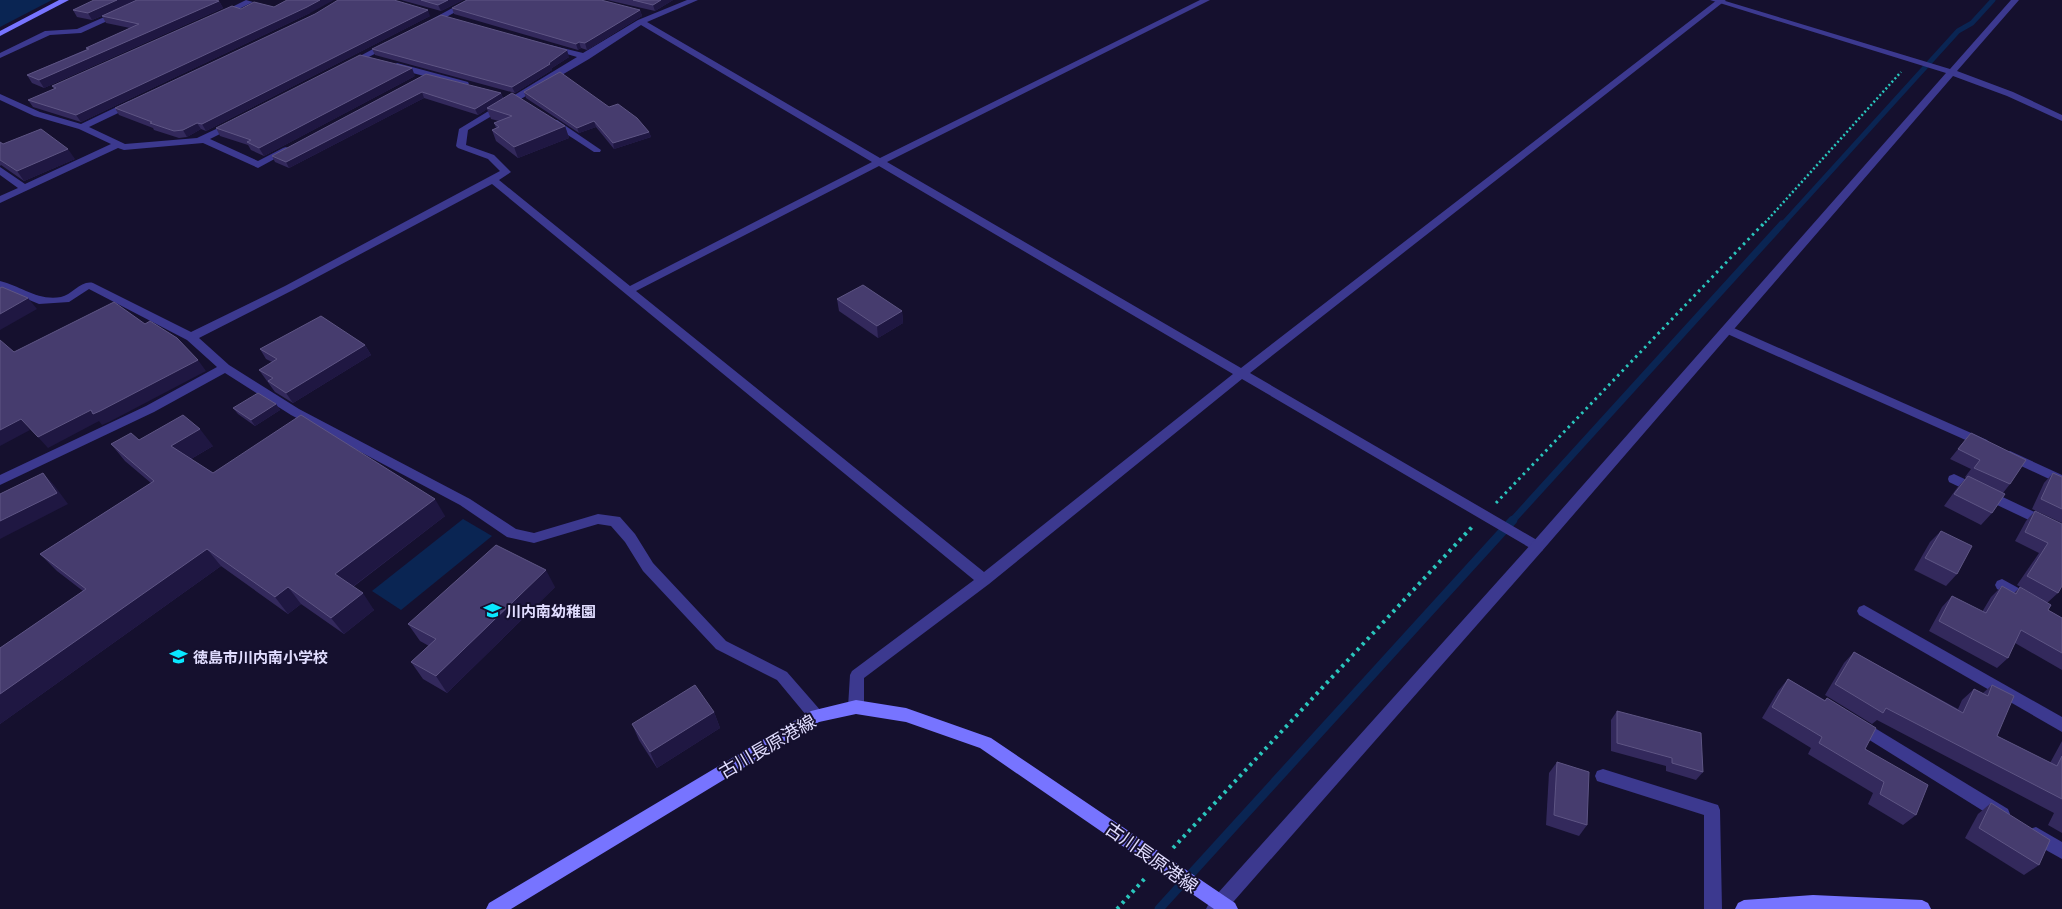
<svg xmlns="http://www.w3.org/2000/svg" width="2062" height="909" font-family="'Exo 2','Noto Sans JP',sans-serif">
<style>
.water{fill:#0a2553}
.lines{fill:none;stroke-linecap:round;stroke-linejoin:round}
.stream-far2{stroke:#0a2553;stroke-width:5}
.stream-far1{stroke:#0a2553;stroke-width:7}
.stream{stroke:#0a2553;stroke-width:9}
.path-far2{stroke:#2ac6bd;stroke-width:2.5;stroke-dasharray:2 2.5;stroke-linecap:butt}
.path-far1{stroke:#2ac6bd;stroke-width:3;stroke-dasharray:2.5 4;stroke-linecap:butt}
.path{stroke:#2ac6bd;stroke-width:4;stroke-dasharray:3 4.5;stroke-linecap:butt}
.service{fill:#3c398f;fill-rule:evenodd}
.minor{fill:#3c398f;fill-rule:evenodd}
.tertiary{fill:#3c398f;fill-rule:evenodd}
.secondary{fill:#7774ff;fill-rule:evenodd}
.wall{fill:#33295c}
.shaded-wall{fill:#1f1742}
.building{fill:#463c6e;stroke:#5e5584}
.labels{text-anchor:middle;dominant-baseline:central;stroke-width:4;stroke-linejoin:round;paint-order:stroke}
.poi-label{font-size:15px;font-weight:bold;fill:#e1ddff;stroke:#15102e;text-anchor:start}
.near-street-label{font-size:18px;fill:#e1ddff;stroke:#15102e}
</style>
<rect width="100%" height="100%" fill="#15102e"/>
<!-- water -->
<g class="water">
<polygon points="0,0 52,0 0,27"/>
<polygon points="463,519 492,536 401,610 372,591"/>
</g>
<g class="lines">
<!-- stream-far2 -->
<polyline class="stream-far2" points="1781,226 1958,31 1972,23 1993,0"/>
<!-- stream-far1 -->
<polyline class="stream-far1" points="1512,521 1782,224"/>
<!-- stream -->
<polyline class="stream" points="1159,909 1513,520"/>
<!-- path-far2 -->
<polyline class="path-far2" points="1762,226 1901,72"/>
<!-- path-far1 -->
<polyline class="path-far1" points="1496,503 1763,224"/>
<!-- path -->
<g class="path">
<polyline points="1173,848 1472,527"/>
<polyline points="1117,909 1147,876"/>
</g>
<!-- service -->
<polygon class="service" points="551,120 557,120 601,150 600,152 594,152 551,124"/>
<!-- minor -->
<g class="minor">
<polygon points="143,0 153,0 81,33 50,35 0,58 0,53 45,31 77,29"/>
<polygon points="246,0 253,2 225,16 218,14"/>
<polygon points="467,0 477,0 432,25 425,23"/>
<path d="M687 0H698L647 22 880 158 1200 0H1210L887 162 1241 368 1717 0H1726L1250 373 1542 543 1544 547 1542 551 1537 552 1242 379 989 584 864 678V707L861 712 856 714 851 712 848 707 850 675 852 671 974 580 492 184 293 290 199 338 229 365 299 409 470 499 516 529 534 533 598 514 620 517 635 534 653 563 726 641 787 672 821 711 824 716 821 721 816 723 811 721 777 680 716 649 643 571 625 542 611 526 598 524 534 543 507 537 460 505 291 415 225 373 154 412 0 485V475L146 406 217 367 187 340 89 289 69 302 39 304 0 288V281C21 286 37 301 61 297 72 295 81 280 93 283L191 332 285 286 500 171 488 159 458 148 456 146 459 129 577 57 550 49V45L583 53 638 20ZM641 25 872 162 630 286 499 180 511 172 494 155 466 145 468 130 589 59ZM879 166 1233 374 984 572 636 291Z"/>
<polygon points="386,42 393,44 354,65 347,63"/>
<polygon points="397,63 468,82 469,84 465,87 394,68 393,66"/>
<polygon points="0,94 40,112 81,124 129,101 135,101 135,105 89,127 125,144 197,138 233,121 236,122 236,126 210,139 258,161 283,148 286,147 291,150 258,168 203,143 124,150 118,148 0,203 0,196 18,188 0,175 0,167 25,184 111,144 79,129 34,116 0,100"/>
<polygon points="1727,325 1987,440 1989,443 1987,446 1979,446 1723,332 1721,329"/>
<polygon points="2010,451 2062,475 2062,485 2006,459 2004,456 2006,453"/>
<polygon points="1954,474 2062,525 2062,536 1949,482 1948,479 1949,476"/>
<polygon points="2002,579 2035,597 2037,601 2035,605 2030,607 2025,605 1997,589 1995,585 1997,581"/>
<polygon points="1864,605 2062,717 2062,732 1859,615 1857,611 1859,607"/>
<polygon points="1860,719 2008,809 2010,814 2008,819 2002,822 1996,819 1855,731 1852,726 1855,721"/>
<polygon points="1603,769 1718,805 1720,810 1722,909 1704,909 1704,815 1597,781 1595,776 1597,771"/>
<polygon points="2036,827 2062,842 2062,859 2030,841 2028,835 2030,829"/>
</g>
<!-- tertiary -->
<polygon class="tertiary" points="1710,0 1722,0 1950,69 2011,0 2019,0 1957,71 2013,92 2062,115 2062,121 2007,96 1953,76 1542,551 1227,909 1206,909 1209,903 1532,543 1946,73"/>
<!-- secondary -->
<g class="secondary">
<polygon points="59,0 69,0 0,36 0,31"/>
<polygon points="856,700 906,708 991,738 1235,903 1238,909 1214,909 980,748 906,722 856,714 819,722 511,909 486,909 489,903 811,711"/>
<polygon points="1813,895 1922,900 1928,903 1931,909 1735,909 1738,903 1744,900"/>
</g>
</g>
<!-- wall -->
<g class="wall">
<polygon points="401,0 463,0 441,11"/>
<polygon points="607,0 673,0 655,11"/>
<polygon points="219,1 223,8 44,88 32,83 27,75 87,49 86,48 130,28 106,23 102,16 104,15 92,20 77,17 73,10"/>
<polygon points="274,7 310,13 81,122 33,107 28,100 54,89 52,86 241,9"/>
<polygon points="452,8 640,10 642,16 587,50 581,48 578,50 454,14"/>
<polygon points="315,14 430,16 206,131 201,129 187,137 179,138 154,130 153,128 119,115 115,108"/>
<polygon points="372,49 569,57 552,68 552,70 515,93 375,55"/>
<polygon points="426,74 501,93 503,98 565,126 569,138 518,158 496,141 492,130 496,128 494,123 499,121 491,119 487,109 478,115 424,98 289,168 275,162 272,156"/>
<polygon points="415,76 264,156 251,150 248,145 220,136 216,128"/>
<polygon points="524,92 609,107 649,132 651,137 614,149 596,127 579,133 526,98"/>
<polygon points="0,142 3,144 75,159 24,181 1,165 0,166"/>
<polygon points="837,299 902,311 903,323 878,338 839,311"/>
<polygon points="365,345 371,355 293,403 275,392 259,370 272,362 266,359 260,349"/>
<polygon points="276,404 280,410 255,426 238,414 233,408"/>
<polygon points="1971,433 2010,484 2003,493 1992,513 1981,525 1944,506 1957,488 1966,478 1965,477 1971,469 1950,459"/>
<polygon points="139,440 213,446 191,459 213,473 445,516 353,587 374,610 344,634 301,604 288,614 221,566 0,724 0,648 83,591 57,571 40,554 151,483 125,461 111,444"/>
<polygon points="2053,473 2062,477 2062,523 2032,509 2044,483"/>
<polygon points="2035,511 2062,524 2058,593 2047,603 2017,585 2039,553 2015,541 2026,521"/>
<polygon points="1941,531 1957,574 1946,586 1914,570 1930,542"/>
<polygon points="2002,586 2014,593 2020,587 2048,610 2062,618 2062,670 2015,643 2008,658 1997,668 1929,631 1942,607 1952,596 1982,612 1991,597"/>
<polygon points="555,587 447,693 423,679 411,662 429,646 420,641 408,624"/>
<polygon points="1854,652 1958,709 1962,700 1974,689 1983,693 1992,685 1997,736 2050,763 2062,741 2062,833 2048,825 2054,813 1877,720 1872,724 1825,695 1844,663"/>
<polygon points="1788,679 1825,700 1827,698 1916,815 1903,825 1868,804 1873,793 1808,754 1811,748 1762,718 1778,691"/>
<polygon points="1617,711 1703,772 1696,780 1666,771 1666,766 1611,751 1611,720"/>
<polygon points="714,712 720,728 657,768 639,740 632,724"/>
<polygon points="1557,762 1587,825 1579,836 1546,825 1549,773"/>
<polygon points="1991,803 2039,865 2024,875 1965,838 1978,814"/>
</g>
<!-- shaded-wall -->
<g class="shaded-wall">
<polygon points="117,0 138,0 92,20 88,13"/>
<polygon points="320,0 334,0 310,13 81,122 76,115"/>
<polygon points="448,0 463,0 441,11 438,5"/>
<polygon points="661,0 673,0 655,11 653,5"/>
<polygon points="219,1 223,8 44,88 39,80"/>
<polygon points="428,10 430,16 206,131 202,124"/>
<polygon points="640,10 642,16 587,50 585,43"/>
<polygon points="579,42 581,48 578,50 576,44"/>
<polygon points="567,50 569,57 552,68 552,70 515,93 512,87"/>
<polygon points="412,68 415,76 264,156 259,148"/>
<polygon points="422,92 424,98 289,168 286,162"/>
<polygon points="501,93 503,99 487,108 487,109 478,115 475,109"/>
<polygon points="594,121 596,127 579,133 577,128"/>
<polygon points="197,123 201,129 187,137 183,130"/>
<polygon points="565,126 569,138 518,158 514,147"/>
<polygon points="649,132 651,137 614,149 613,143"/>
<polygon points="68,149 75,159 24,181 17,171"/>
<polygon points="28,298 37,309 0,330 0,314"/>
<polygon points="902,311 903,323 878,338 877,326"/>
<polygon points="365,345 371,355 293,403 286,393"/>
<polygon points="198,360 206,371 109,422 102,425 99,421 48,448 38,437 91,410"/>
<polygon points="276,404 280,410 255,426 251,420"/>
<polygon points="21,419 30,430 0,446 0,430"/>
<polygon points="200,429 213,446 184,463 171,446"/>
<polygon points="43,473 54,485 68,504 0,539 0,521"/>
<polygon points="435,499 445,516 347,591 335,574"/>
<polygon points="207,549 221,566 0,724 0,694"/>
<polygon points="546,570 555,587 447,693 436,676"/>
<polygon points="288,587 301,604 288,614 275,597"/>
<polygon points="363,593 374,610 344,634 331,618"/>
<polygon points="714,712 720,728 657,768 650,752"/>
</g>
<!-- building -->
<g class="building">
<polygon points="94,0 117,0 88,13 73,10"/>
<polygon points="137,0 215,0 219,1 39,80 27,75 89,49 86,48 139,24 102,16"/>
<polygon points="287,0 320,0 307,7 76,115 28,100 56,88 52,86 232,6 241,9 254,2 274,7"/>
<polygon points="338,0 394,0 428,10 202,124 197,123 183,130 174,131 150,123 152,122 115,108 315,14"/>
<polygon points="421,0 448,0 438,5"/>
<polygon points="467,0 601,0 640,10 585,43 579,42 576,44 452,8"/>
<polygon points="633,0 661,0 653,5"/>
<polygon points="441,15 567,50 549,63 550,64 512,87 372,49"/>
<polygon points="360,55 412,68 259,148 247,142 251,140 216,128"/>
<polygon points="560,72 609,107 618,104 637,118 649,132 613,143 594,121 577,128 524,92"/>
<polygon points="426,74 501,93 475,109 422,92 286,162 272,156"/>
<polygon points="512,93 565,126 514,147 492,130 499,127 494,123 512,116 487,108"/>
<polygon points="41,129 68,149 17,171 0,160 0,142 3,144"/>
<polygon points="863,285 902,311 877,326 837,299"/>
<polygon points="2,287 28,298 0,314 0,288"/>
<polygon points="114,302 145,324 150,321 177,338 198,360 100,411 93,414 91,410 38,437 21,419 0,430 0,340 14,352"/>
<polygon points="321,316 365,345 286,393 268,381 273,378 259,370 277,359 260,349"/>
<polygon points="258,393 276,404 251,420 233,408"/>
<polygon points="183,415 200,429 171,446 213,473 301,415 435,499 335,574 363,593 331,618 288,587 275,597 207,549 0,694 0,648 86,589 40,554 154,481 111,444 131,433 139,440"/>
<polygon points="1971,433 2026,460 2010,484 1974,468 1980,460 1958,449"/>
<polygon points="43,473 57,493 0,521 0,494"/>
<polygon points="2053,473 2062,477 2062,509 2041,499"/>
<polygon points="1968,476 2005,494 1992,513 1954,494"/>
<polygon points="2035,511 2062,524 2062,586 2058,593 2027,576 2048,543 2025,532"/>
<polygon points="1941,531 1972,546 1957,574 1925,558"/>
<polygon points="496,545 546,570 436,676 411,662 436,639 408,624"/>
<polygon points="2002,586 2016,594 2020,587 2051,605 2048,610 2062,618 2062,653 2021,630 2008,658 1939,621 1952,596 1986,613"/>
<polygon points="1854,652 1963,713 1974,689 1988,696 1992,685 2014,696 1997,736 2057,766 2062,756 2062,799 1886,708 1883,713 1835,684"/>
<polygon points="1788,679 1825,701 1827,698 1876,728 1865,749 1928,785 1916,815 1880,794 1884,782 1819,743 1822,737 1772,707"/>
<polygon points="695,685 714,712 650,752 632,724"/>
<polygon points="1617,711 1701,733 1703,772 1672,763 1672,758 1617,743"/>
<polygon points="1557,762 1589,772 1587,825 1554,815"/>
<polygon points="1991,803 2050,840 2039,865 1979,828"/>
</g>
<!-- icons -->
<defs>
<symbol id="school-bare" viewBox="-9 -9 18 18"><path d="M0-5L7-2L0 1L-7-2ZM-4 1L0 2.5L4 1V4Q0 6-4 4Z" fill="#09e7ff" stroke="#15102e" stroke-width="2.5" paint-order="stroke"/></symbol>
</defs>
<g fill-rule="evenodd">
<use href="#school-bare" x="480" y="598" width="25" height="25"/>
<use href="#school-bare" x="166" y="644" width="25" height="25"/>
</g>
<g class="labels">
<!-- poi labels -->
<g class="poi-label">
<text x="506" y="611">川内南幼稚園</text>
<text x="193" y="657">徳島市川内南小学校</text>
</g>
<!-- near-street labels -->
<g class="near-street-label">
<text transform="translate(767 746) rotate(-30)">古川長原港線</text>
<text transform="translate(1152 857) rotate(35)">古川長原港線</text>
</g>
</g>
</svg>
